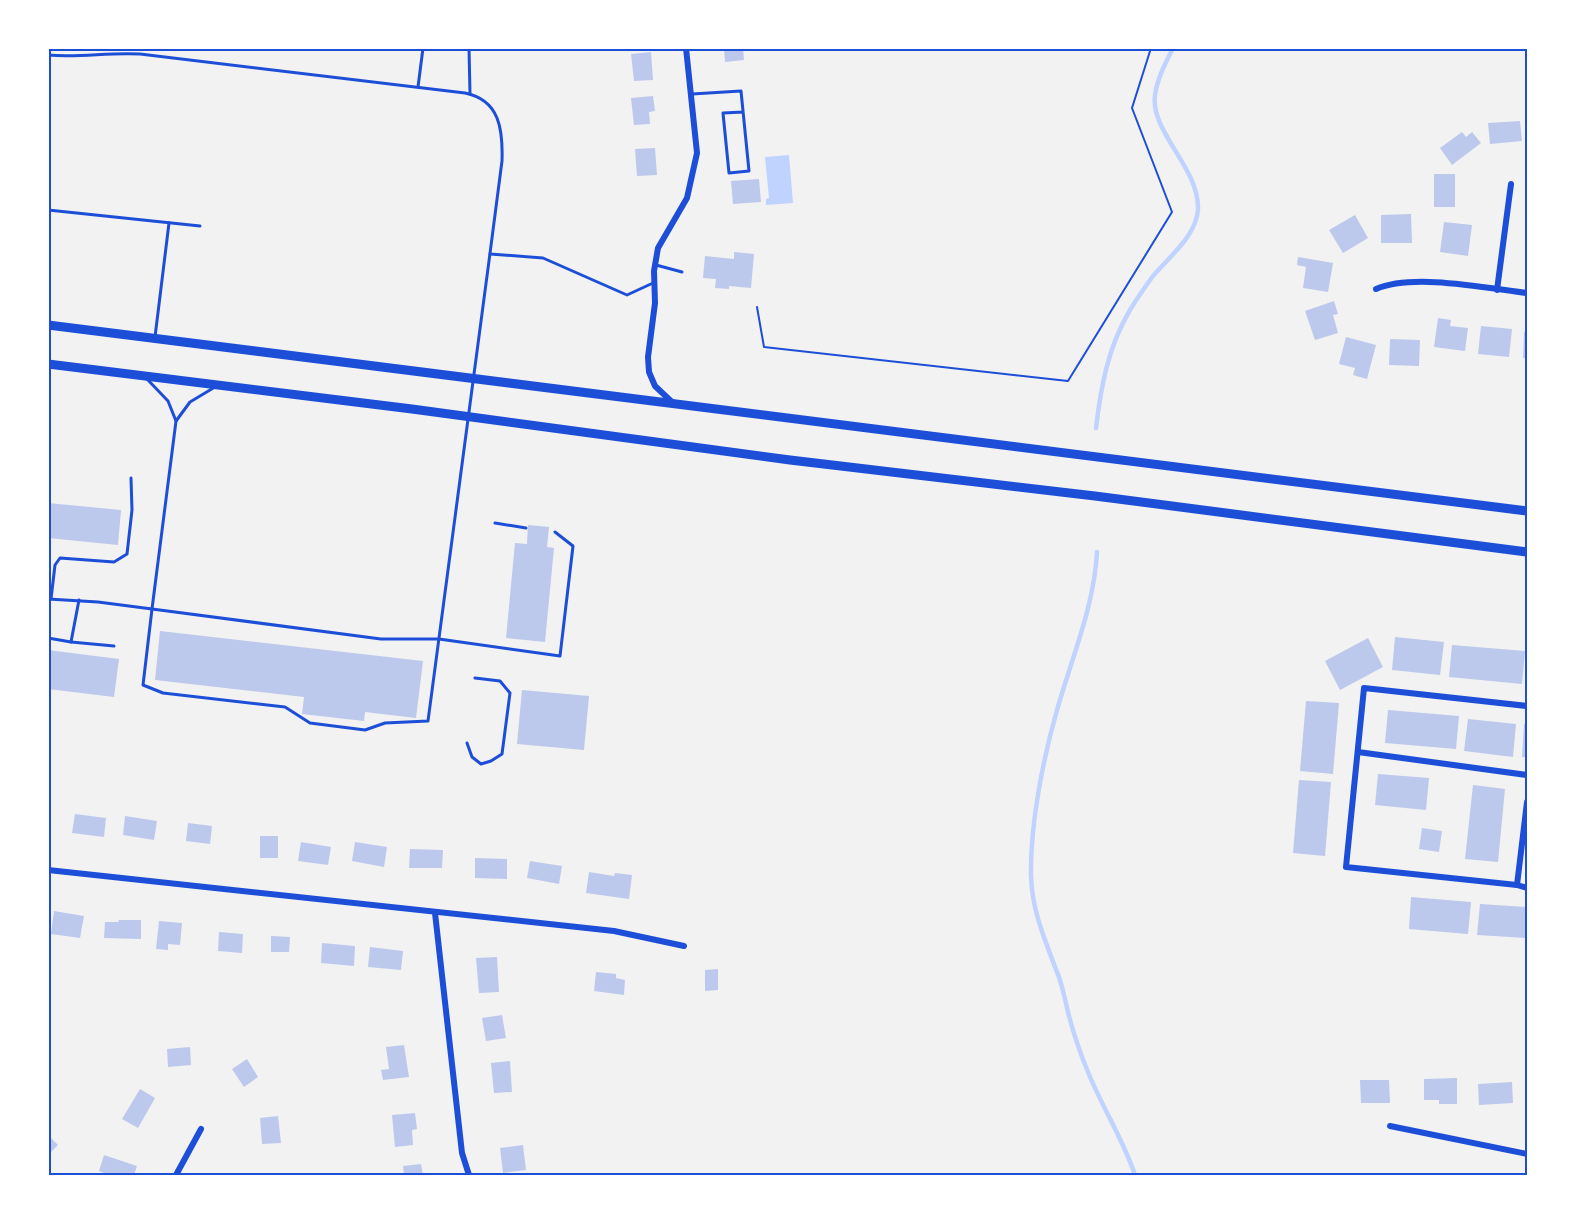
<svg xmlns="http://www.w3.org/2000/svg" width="1575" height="1223" font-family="Poppins,sans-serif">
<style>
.water{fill:#bfd3fe}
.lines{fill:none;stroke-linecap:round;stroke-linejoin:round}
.stream{stroke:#bfd3fe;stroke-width:4.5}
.building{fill:#bdc9ec}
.path{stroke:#1d4ed8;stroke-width:2}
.service{stroke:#1d4ed8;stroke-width:3}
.minor{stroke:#1d4ed8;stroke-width:6}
.primary{stroke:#1d4ed8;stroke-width:9}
.neatline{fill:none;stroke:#1d4ed8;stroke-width:2}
</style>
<rect width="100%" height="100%" fill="#f2f2f2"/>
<!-- water -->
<polygon class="water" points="789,155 793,203 766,205 766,199 769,198 765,157"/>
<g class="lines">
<!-- stream -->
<g class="stream">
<path d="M1096 428C1101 386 1108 347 1130 310 1137 298 1145 287 1153 276 1169 257 1197 235 1198 209 1199 167 1150 132 1155 95 1157 79 1166 62 1173 48"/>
<path d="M1097 552C1094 607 1072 657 1057 710 1043 759 1030 825 1031 876 1032 911 1045 940 1057 972 1063 986 1065 1001 1069 1016 1074 1035 1080 1053 1088 1072 1102 1107 1123 1139 1135 1175"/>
</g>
</g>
<!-- building -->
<g class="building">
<polygon points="724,48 743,48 744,60 725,62"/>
<polygon points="651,52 653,80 634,81 631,54"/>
<polygon points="653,96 655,111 649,112 650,124 634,125 631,98"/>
<polygon points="1520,121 1522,141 1490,144 1488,123"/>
<polygon points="1462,132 1466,137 1472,132 1481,143 1452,165 1440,148"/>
<polygon points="655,148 657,175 637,176 635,149"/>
<rect x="1434" y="174" width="21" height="33"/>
<polygon points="759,179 761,202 733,204 731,181"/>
<polygon points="1411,214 1412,243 1381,243 1381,215"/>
<polygon points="1355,215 1368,238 1343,253 1329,230"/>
<polygon points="1444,222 1472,225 1468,256 1440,252"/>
<polygon points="734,252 754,254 751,288 729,286 729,289 715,288 716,279 703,278 705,256 734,259"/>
<polygon points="1298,257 1333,263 1328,292 1303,288 1306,267 1297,265"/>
<polygon points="1334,301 1338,314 1333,315 1338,333 1315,340 1305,311"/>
<polygon points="1438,318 1451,320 1450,326 1468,328 1465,351 1434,347"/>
<polygon points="1481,326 1512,329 1509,357 1478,354"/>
<polygon points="1524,332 1527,332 1527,358 1523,358"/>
<polygon points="1346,337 1376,345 1367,379 1353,375 1355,368 1339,364"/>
<polygon points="1390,339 1420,340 1419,366 1389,365"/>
<polygon points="48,503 121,510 118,545 48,538"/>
<polygon points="528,525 549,527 547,547 554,548 545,642 506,638 515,543 527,544"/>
<polygon points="160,631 423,661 416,718 365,712 364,721 302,714 304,697 155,680"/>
<polygon points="1395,637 1444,642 1440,675 1392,670"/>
<polygon points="1368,638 1383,667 1340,690 1325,661"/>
<polygon points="1452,645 1525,651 1522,684 1449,677"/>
<polygon points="48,650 119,659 114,697 48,689"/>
<polygon points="522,690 589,696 584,750 517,744"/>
<polygon points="1306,701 1339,703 1333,774 1300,771"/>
<polygon points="1388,710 1459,716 1456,749 1385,743"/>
<polygon points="1468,719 1516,724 1513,757 1464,751"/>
<polygon points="1524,724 1527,724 1527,757 1522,757"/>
<polygon points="1378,774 1429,778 1426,810 1375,805"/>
<polygon points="1299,780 1331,782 1325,856 1293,853"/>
<polygon points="1473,785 1505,789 1498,862 1465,859"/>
<polygon points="75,814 106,818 104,837 72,833"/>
<polygon points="125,816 157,821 154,840 123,835"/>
<polygon points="188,823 212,826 210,844 186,841"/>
<polygon points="1422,828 1442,831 1439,852 1419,849"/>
<rect x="260" y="836" width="18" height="22"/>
<polygon points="301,842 331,847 328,865 298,861"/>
<polygon points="355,842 387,847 384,867 352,861"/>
<polygon points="410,849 443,850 442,868 409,868"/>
<polygon points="475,858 507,859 507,879 475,878"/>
<polygon points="530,861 562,866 559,884 527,878"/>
<polygon points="589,872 614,876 615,873 632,875 629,899 586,893"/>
<polygon points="1411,897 1471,902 1468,934 1409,929"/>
<polygon points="1480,904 1527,907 1527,938 1477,935"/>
<polygon points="54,911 84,916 80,938 51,934"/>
<polygon points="119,920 141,920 141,939 104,938 105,922 118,922"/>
<polygon points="159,921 182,923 180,945 168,944 168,950 156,949"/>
<polygon points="219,932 243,934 242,953 218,951"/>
<polygon points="271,936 290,937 289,952 271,952"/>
<polygon points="322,943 355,946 354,966 321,963"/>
<polygon points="370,947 403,951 401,970 368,967"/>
<polygon points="497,957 499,992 479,993 476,958"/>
<polygon points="718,969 718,990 705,991 705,970"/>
<polygon points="596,972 616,974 616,978 625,980 624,995 594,991"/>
<polygon points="502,1015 506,1038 486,1041 482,1018"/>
<polygon points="404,1045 409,1077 383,1080 381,1070 389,1069 386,1047"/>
<polygon points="190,1047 191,1065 168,1067 167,1049"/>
<polygon points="247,1059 258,1077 244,1087 232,1069"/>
<polygon points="510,1061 512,1092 494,1093 491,1063"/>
<polygon points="1457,1078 1457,1104 1439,1104 1439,1100 1424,1100 1424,1079"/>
<polygon points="1360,1080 1389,1080 1390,1103 1361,1103"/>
<polygon points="1512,1082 1513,1103 1479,1105 1478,1084"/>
<polygon points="140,1089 155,1098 138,1128 122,1119"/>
<polygon points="415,1113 417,1129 412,1130 413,1145 395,1147 392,1115"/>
<polygon points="278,1116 281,1143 262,1144 260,1118"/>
<polygon points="48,1135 58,1145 48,1155"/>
<polygon points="523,1145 526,1170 503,1173 500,1148"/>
<polygon points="104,1155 137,1166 134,1175 109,1175 99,1171"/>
<polygon points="421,1164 423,1175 404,1175 403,1166"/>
</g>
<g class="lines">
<!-- path -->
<polyline class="path" points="757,307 764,347 1068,381 1172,212 1132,108 1151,48"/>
<!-- service -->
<g class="service">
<polyline points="469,48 470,94"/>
<path d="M48 55C79 58 109 52 140 54L465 93C500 100 503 130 502 161 478 348 452 535 428 721L385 723 365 730 310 723 285 707 163 693 143 685 152 609 381 639H439L560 656 573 546 555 532"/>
<polyline points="418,87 423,48"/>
<polyline points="692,94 741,91 749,171 729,173 723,113 743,112"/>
<polyline points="48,210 200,226"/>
<polyline points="490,254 543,258 627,295 653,283"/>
<polyline points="656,265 682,272"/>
<polyline points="155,337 169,223"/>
<polyline points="147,379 168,401 176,421 190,402 215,387"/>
<polyline points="495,523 526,528"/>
<polyline points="48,599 98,602 152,609 176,421"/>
<polyline points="51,599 55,565 60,558 114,562 127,554 132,510 131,478"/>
<polyline points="48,638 71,642 79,600"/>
<polyline points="71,642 114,646"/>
<polyline points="467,743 472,757 481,764 491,761 502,754 510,693 500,681 475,678"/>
</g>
<!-- minor -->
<g class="minor">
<path d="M1376 289C1413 273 1486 288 1527 293"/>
<polyline points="1497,290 1511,184"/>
<polyline points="673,403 655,386 649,372 648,357 655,303 654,271 658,248 687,198 697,153 686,48"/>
<polyline points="1527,706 1364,688 1346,867 1517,885 1527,888"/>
<polyline points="1358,752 1527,775"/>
<polyline points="48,870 614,931 684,946"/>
<polyline points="1517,885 1527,802"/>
<polyline points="435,913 462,1153 469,1175"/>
<polyline points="1390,1126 1527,1154"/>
<polyline points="176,1175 201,1129"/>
</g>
<!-- primary -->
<g class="primary">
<polyline points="48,325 1527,511"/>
<polyline points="48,364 412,409 790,460 1095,496 1527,552"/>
</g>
</g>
<!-- border -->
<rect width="1575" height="1223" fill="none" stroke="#ffffff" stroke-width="99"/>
<rect x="50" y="50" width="1476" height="1124" class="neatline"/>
</svg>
